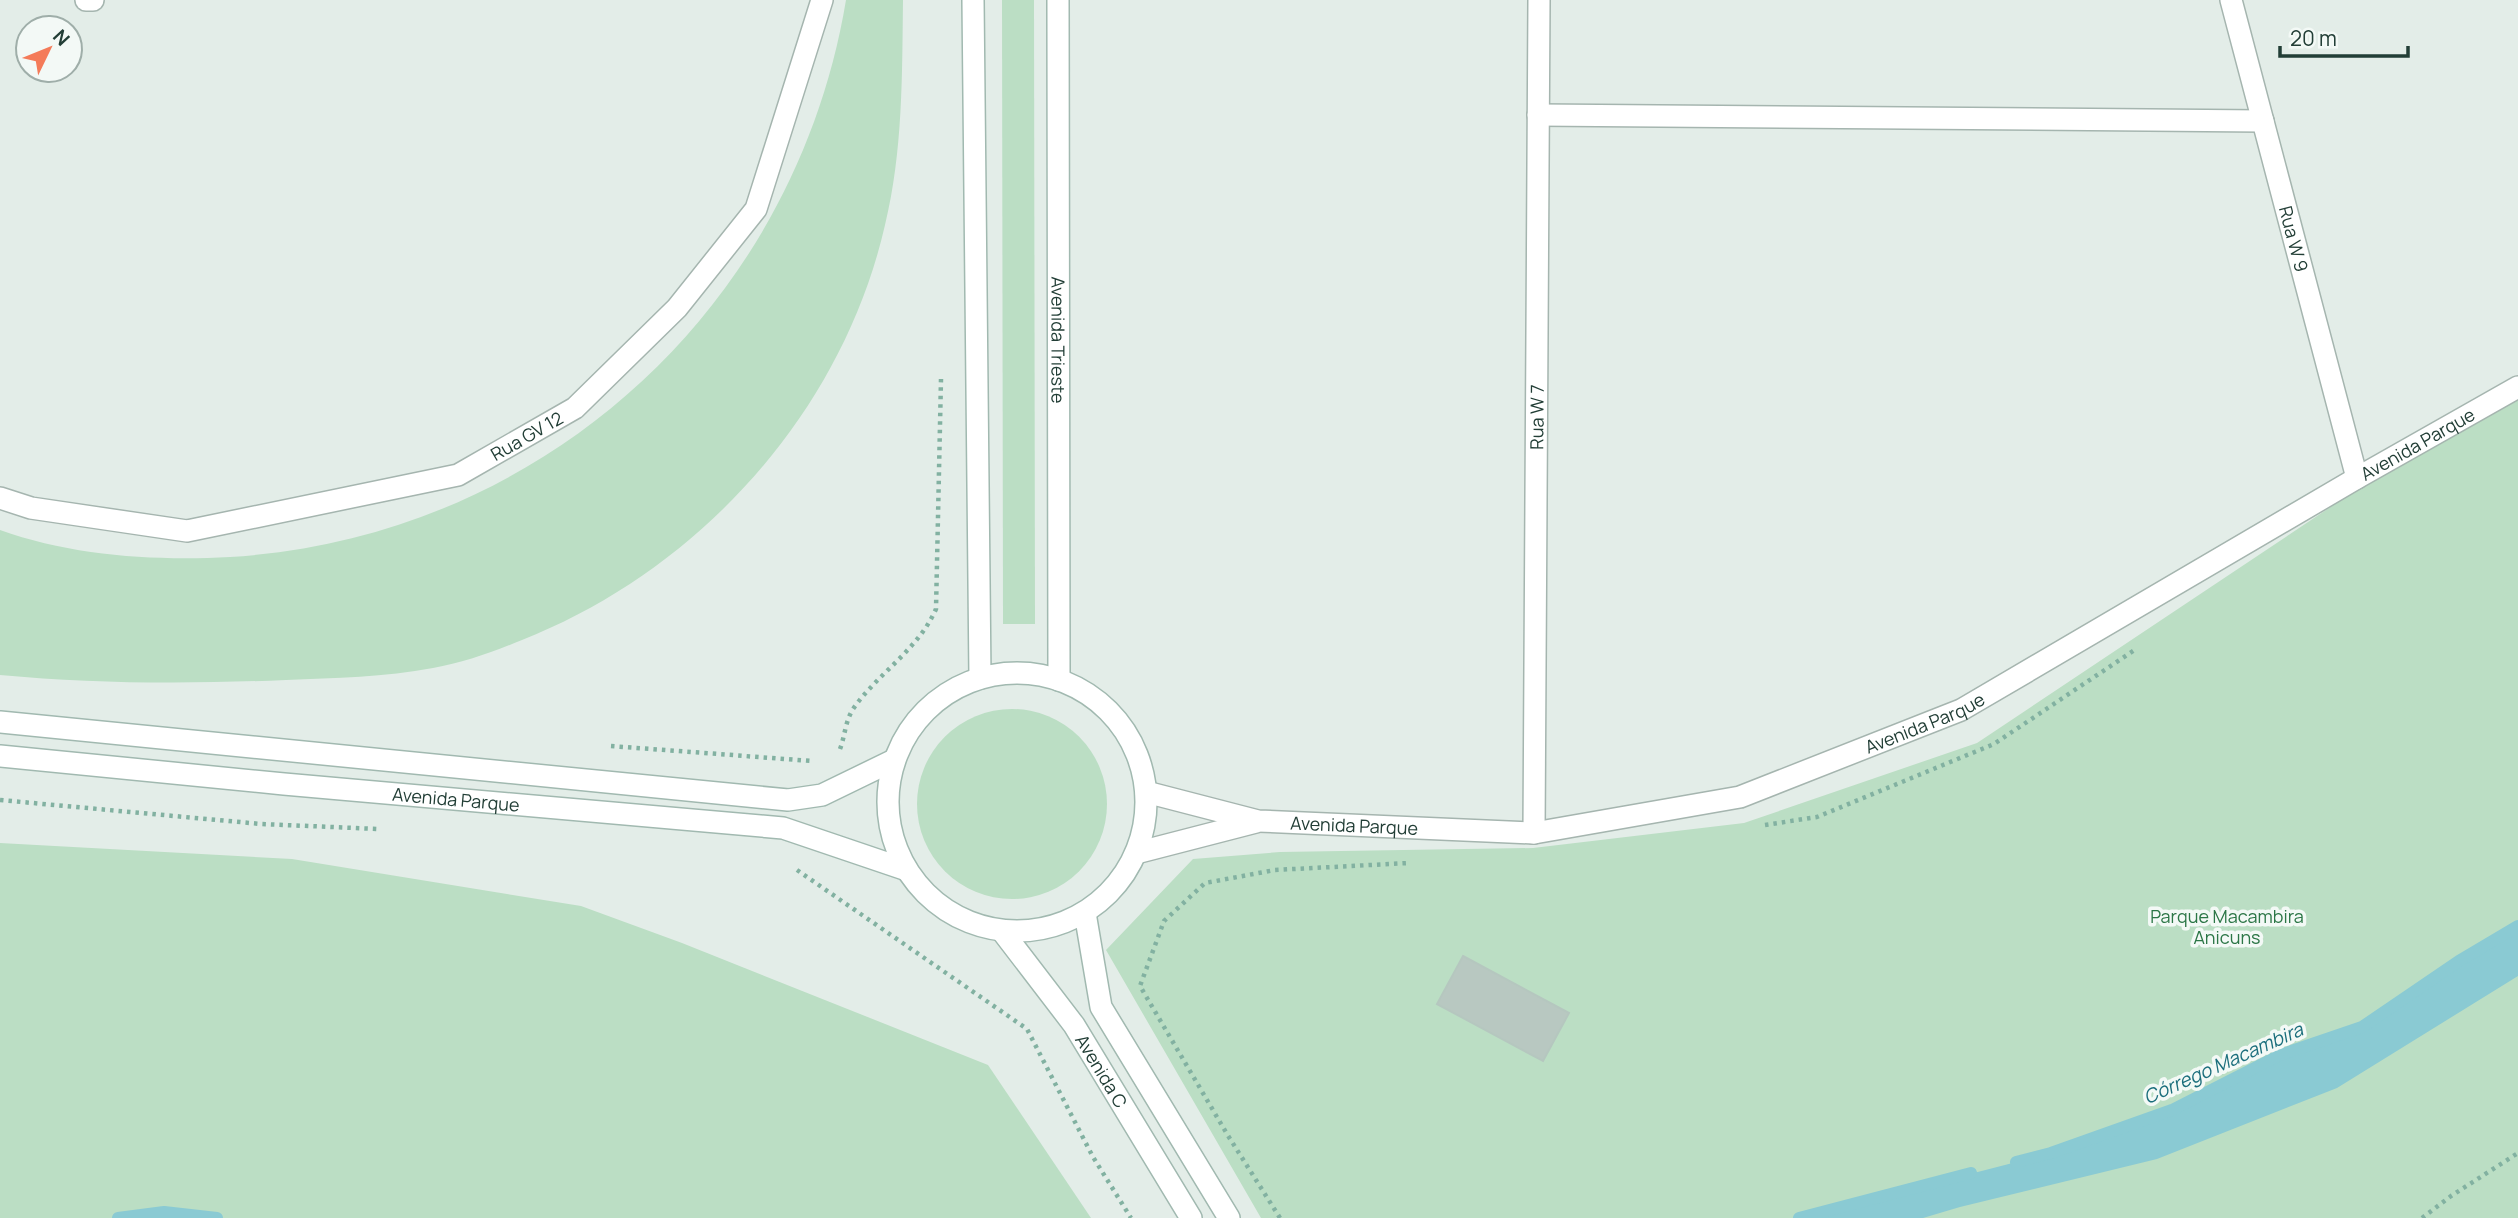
<svg xmlns="http://www.w3.org/2000/svg" width="2518" height="1218" font-family="Manrope,sans-serif">
<style>
.green{fill:#bbdec4}
.water{fill:#8acad3}
.lines{fill:none;stroke-linecap:round;stroke-linejoin:round}
.stream{stroke:#8acad3;stroke-width:12}
.building{fill:#b8c8c1;stroke:#b5c7bf;stroke-width:2}
.street-casing{stroke:#a5b5af;stroke-width:24}
.secondary-casing{stroke:#a1b9b0;stroke-width:24}
.path{stroke:#82b1a1;stroke-width:4.5;stroke-dasharray:3.5 5;stroke-linecap:butt}
.street{stroke:#fff;stroke-width:21}
.secondary{stroke:#fff;stroke-width:21}
.labels{text-anchor:middle;dominant-baseline:central;stroke-width:7;stroke-linejoin:round;paint-order:stroke}
.street-label{font-size:18px;fill:#223e36;stroke:#f3f9f6}
.park-label{font-size:18px;fill:#2b7646;stroke:#f3f9f6}
.water-label{font-size:19px;font-style:italic;fill:#1b6e7c;stroke:#f3f9f6}
</style>
<rect width="100%" height="100%" fill="#e3ede8"/>
<!-- green -->
<g class="green">
<path d="M846 0H903C902 76 903 151 885 225 842 413 699 570 522 640 493 652 463 663 433 668 385 677 335 678 286 680 191 684 95 684 0 675V530C72 556 155 561 230 557 542 538 795 308 846 0Z"/>
<polygon points="1002,0 1034,0 1035,624 1003,624"/>
<polygon points="2518,400 2518,1218 1261,1218 1106,950 1193,859 1280,852 1533,848 1744,823 1977,743 2374,478"/>
<circle cx="1012" cy="804" r="95"/>
<polygon points="0,843 292,859 581,906 682,943 988,1065 1091,1218 0,1218"/>
</g>
<!-- water -->
<polygon class="water" points="2518,926 2518,976 2337,1088 2157,1159 1960,1207 1923,1218 1799,1218 2051,1153 2172,1110 2280,1055 2362,1027 2459,961"/>
<g class="lines">
<!-- stream -->
<g class="stream">
<polyline points="2016,1162 2051,1153 2172,1110 2280,1055 2362,1027 2459,961 2518,926"/>
<polyline points="118,1218 164,1212 217,1218"/>
<polyline points="1799,1218 1971,1173"/>
</g>
</g>
<!-- building -->
<polygon class="building" points="1463,956 1569,1013 1543,1061 1437,1004"/>
<g class="lines">
<defs>
<g id="street">
<polyline points="86,0 93,0"/>
<path id="s1" d="M2231 0 2357 478"/>
<polyline points="1538,115 2263,121"/>
<path id="s2" d="M0 498 31 508 187 531 458 475 575 408 677 308 756 209 822 0"/>
<path id="s3" d="M1146 792 1258 821 1534 833 1740 797 1961 710 2357 478 2518 387"/>
<path id="s4" d="M1534 833 1539 0"/>
<polyline points="1136,853 1256,822"/>
</g>
<g id="secondary">
<polyline points="973,0 980,678"/>
<path id="s5" d="M1058 0 1059 680"/>
<circle cx="1017" cy="802" r="129"/>
<polyline points="0,722 788,800 822,795 894,760"/>
<path id="s6" d="M0 756 284 784 783 828 907 870"/>
<polyline points="1085,913 1101,1007 1229,1218"/>
<path id="s7" d="M1002 931 1074 1025 1191 1218"/>
</g>
</defs>
<!-- street casing -->
<use href="#street" class="street-casing"/>
<!-- secondary casing -->
<use href="#secondary" class="secondary-casing"/>
<!-- path -->
<g class="path">
<polyline points="611,746 812,761"/>
<path d="M840 749C845 736 845 722 853 709 878 673 918 650 936 609L941 379"/>
<polyline points="0,800 261,824 379,829"/>
<polyline points="1765,825 1817,817 1994,744 2136,649"/>
<polyline points="797,870 1027,1029 1093,1157 1131,1218"/>
<polyline points="1280,1218 1227,1134 1140,986 1164,921 1205,883 1275,870 1409,863"/>
<polyline points="2422,1218 2451,1196 2518,1153"/>
</g>
<!-- street -->
<use href="#street" class="street"/>
<!-- secondary -->
<use href="#secondary" class="secondary"/>
</g>
<g class="labels">
<!-- street labels -->
<g class="street-label">
<text stroke="none"><textPath href="#s1" startOffset="247">Rua W 9</textPath></text>
<text stroke="none"><textPath href="#s5" startOffset="340">Avenida Trieste</textPath></text>
<text stroke="none"><textPath href="#s4" startOffset="416">Rua W 7</textPath></text>
<text stroke="none"><textPath href="#s2" startOffset="546">Rua GV 12</textPath></text>
<text stroke="none"><textPath href="#s3" startOffset="1367">Avenida Parque</textPath></text>
<text stroke="none"><textPath href="#s3" startOffset="800">Avenida Parque</textPath></text>
<text stroke="none"><textPath href="#s6" startOffset="458">Avenida Parque</textPath></text>
<text stroke="none"><textPath href="#s3" startOffset="212">Avenida Parque</textPath></text>
<text stroke="none"><textPath href="#s7" startOffset="172">Avenida C</textPath></text>
</g>
<!-- park labels -->
<g class="park-label">
<text x="2227" y="916">Parque Macambira<tspan x="2227" dy="21">Anicuns</tspan></text>
</g>
<!-- water labels -->
<g class="water-label">
<text transform="translate(2223 1063) rotate(-24)">Córrego Macambira</text>
</g>
</g>
<!-- north arrow -->
<g transform="translate(49 49) rotate(47)"><circle r="33" fill="#f3f9f6" stroke="#9faea9" stroke-width="2"/>
<path d="M0-5L12 26L0 18L-12 26Z" fill="#f47b59"/>
<text y="-10" font-size="19" font-weight="bold" text-anchor="middle" fill="#223e36">N</text>
</g>
<!-- scale -->
<path d="M2280 46v10h128v-10" fill="none" stroke="#223e36" stroke-width="3.5"/>
<text x="2290" y="46" font-size="21" fill="#223e36" stroke="#f3f9f6" stroke-width="5" paint-order="stroke">20 m</text>
</svg>
